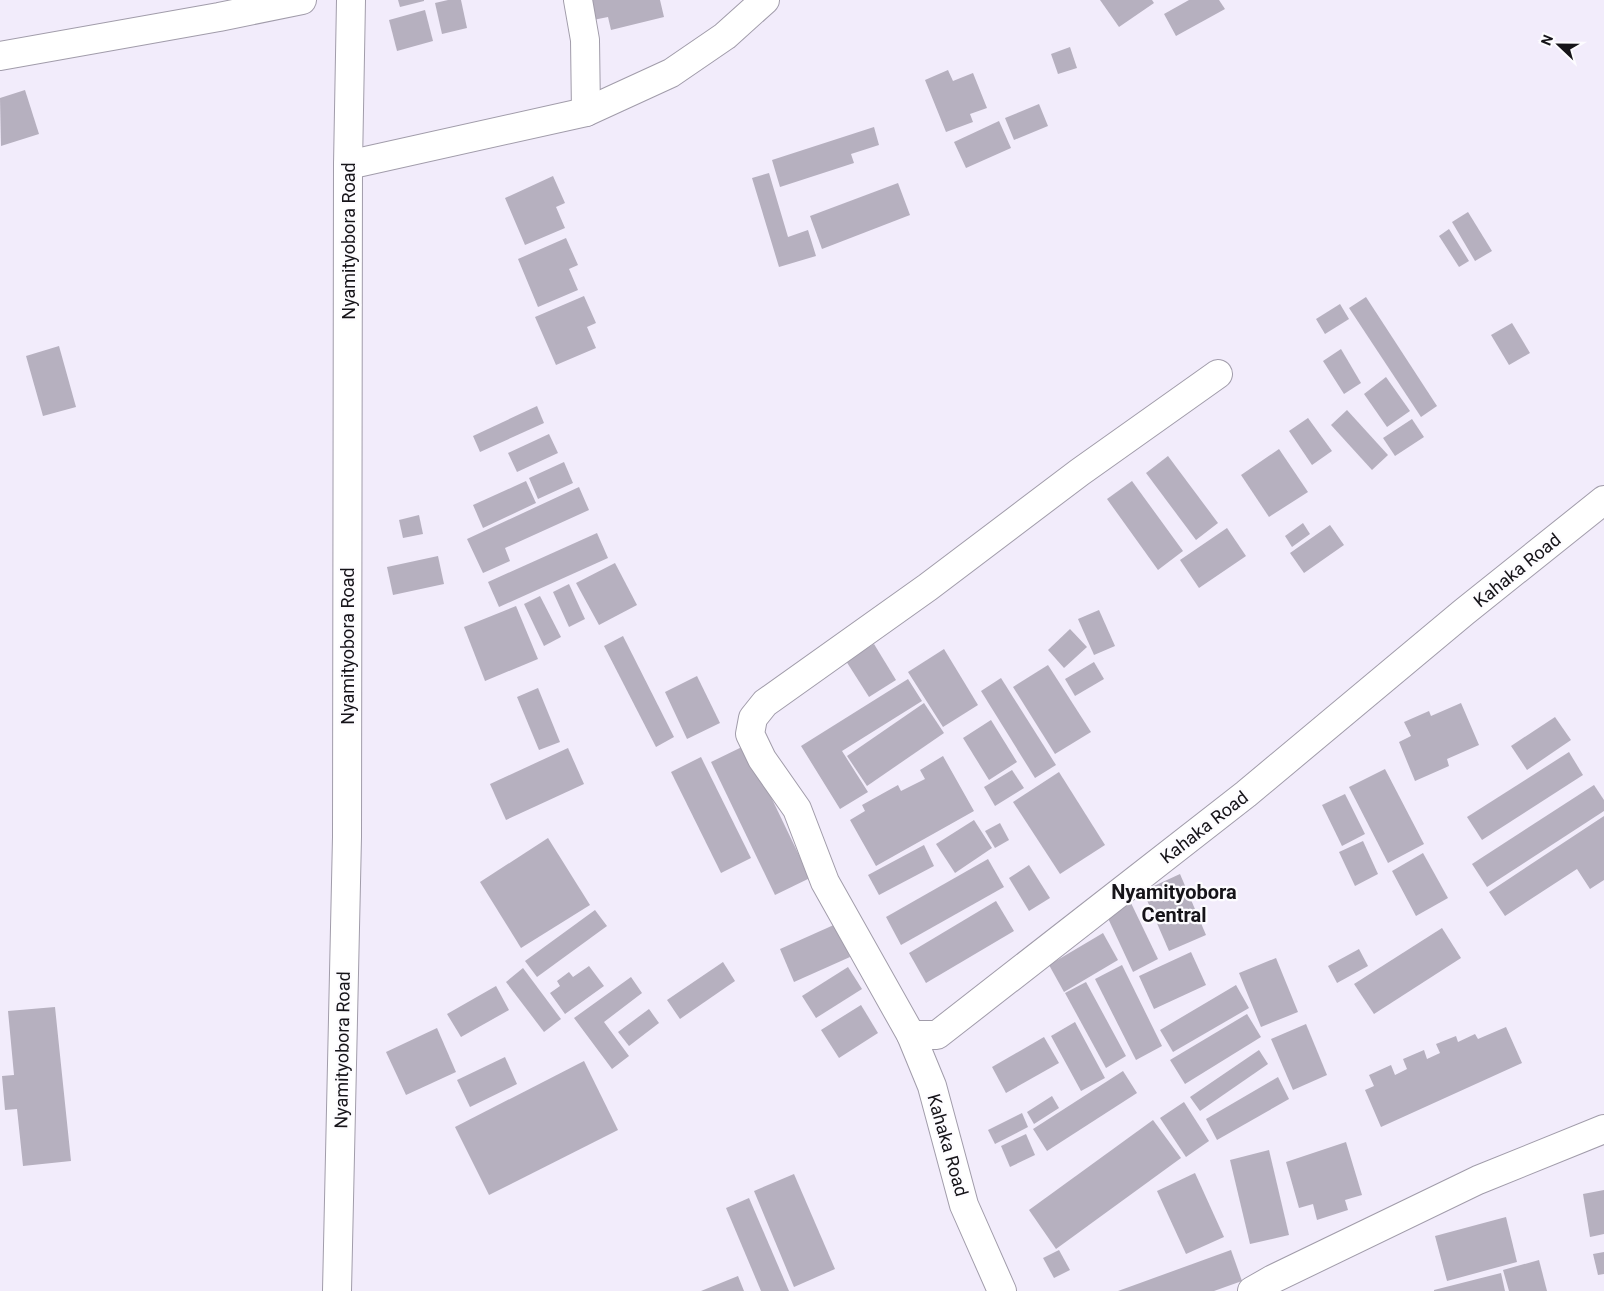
<svg xmlns="http://www.w3.org/2000/svg" width="1604" height="1291" font-family="Roboto,sans-serif">
<style>
.building{fill:#b6b0bf}
.lines{fill:none;stroke-linecap:round;stroke-linejoin:round}
.minor-casing{stroke:#a19caa;stroke-width:30}
.minor{stroke:#fff;stroke-width:28}
.labels{text-anchor:middle;dominant-baseline:central;stroke-width:4.5;stroke-linejoin:round;paint-order:stroke}
.street-label{font-size:18px;fill:#161419;stroke:#fdfcff}
.quarter-label{font-size:20px;font-weight:bold;fill:#161419;stroke:#fdfcff}
</style>
<rect width="100%" height="100%" fill="#f2ecfb"/>
<!-- building -->
<g class="building">
<polygon points="398,0 424,0 424,1 400,7"/>
<polygon points="448,0 461,0 467,28 442,34 435,3"/>
<polygon points="588,0 660,0 664,17 611,30 608,17 593,20"/>
<polygon points="1100,0 1152,0 1154,3 1119,27"/>
<polygon points="1189,0 1219,0 1225,9 1176,36 1164,14"/>
<polygon points="425,10 433,41 397,51 389,20"/>
<polygon points="1070,47 1077,68 1058,74 1051,54"/>
<polygon points="948,70 953,81 973,73 987,108 970,114 973,122 946,132 925,80"/>
<polygon points="25,90 39,134 1,146 0,98"/>
<polygon points="1039,104 1048,126 1014,140 1005,118"/>
<polygon points="999,121 1011,148 966,168 954,142"/>
<polygon points="874,127 879,145 851,154 854,163 780,187 772,160"/>
<polygon points="769,173 788,237 808,230 816,256 779,267 752,178"/>
<polygon points="553,176 565,203 556,207 565,228 525,245 505,198"/>
<polygon points="898,183 910,215 822,249 810,216"/>
<polygon points="1468,212 1492,251 1475,261 1452,222"/>
<polygon points="1449,229 1469,261 1459,267 1439,236"/>
<polygon points="566,238 578,265 569,269 578,290 538,307 518,259"/>
<polygon points="584,296 596,323 587,327 596,348 556,365 535,317"/>
<polygon points="1366,297 1437,406 1421,417 1349,308"/>
<polygon points="1340,304 1349,319 1325,334 1316,319"/>
<polygon points="1512,323 1530,353 1509,365 1491,335"/>
<polygon points="59,346 76,407 43,416 26,356"/>
<polygon points="1341,349 1361,383 1344,394 1323,361"/>
<polygon points="1386,377 1410,411 1387,427 1364,394"/>
<polygon points="537,406 544,423 480,452 473,436"/>
<polygon points="1347,410 1388,455 1372,470 1331,425"/>
<polygon points="1308,418 1332,451 1312,465 1289,431"/>
<polygon points="1412,419 1424,437 1395,456 1383,438"/>
<polygon points="549,434 558,453 517,472 508,453"/>
<polygon points="1279,449 1308,492 1269,517 1241,475"/>
<polygon points="1168,456 1218,523 1196,540 1146,473"/>
<polygon points="564,462 573,483 538,499 529,478"/>
<polygon points="526,481 536,503 483,528 473,505"/>
<polygon points="1132,481 1183,551 1158,570 1107,499"/>
<polygon points="579,487 589,510 505,548 510,561 483,573 467,539"/>
<polygon points="419,515 423,534 403,538 399,520"/>
<polygon points="1303,523 1310,534 1292,547 1285,536"/>
<polygon points="1330,525 1344,545 1304,573 1290,553"/>
<polygon points="1227,528 1246,556 1199,588 1180,560"/>
<polygon points="597,533 608,558 499,607 488,582"/>
<polygon points="438,556 444,584 393,595 387,567"/>
<polygon points="615,563 637,605 599,625 576,583"/>
<polygon points="569,584 585,619 569,627 553,592"/>
<polygon points="540,596 561,637 544,646 524,604"/>
<polygon points="516,606 538,659 485,681 464,627"/>
<polygon points="1099,610 1115,646 1094,655 1078,619"/>
<polygon points="1070,629 1087,647 1064,668 1048,650"/>
<polygon points="623,636 674,737 656,747 604,646"/>
<polygon points="874,644 896,680 869,697 846,661"/>
<polygon points="944,649 978,705 943,727 908,672"/>
<polygon points="1094,662 1104,679 1075,696 1065,679"/>
<polygon points="1048,665 1091,732 1055,754 1013,687"/>
<polygon points="697,676 720,723 687,739 665,692"/>
<polygon points="1001,678 1056,765 1035,778 981,691"/>
<polygon points="908,679 922,701 842,751 868,792 840,809 801,746"/>
<polygon points="538,688 560,742 539,750 517,697"/>
<polygon points="924,703 944,733 867,786 847,756"/>
<polygon points="1461,703 1479,745 1447,759 1449,766 1415,781 1399,742 1411,736 1404,722 1429,711 1431,716"/>
<polygon points="1555,717 1571,740 1527,770 1511,746"/>
<polygon points="991,720 1017,762 989,780 963,738"/>
<polygon points="746,745 810,878 775,895 711,762"/>
<polygon points="568,748 584,784 506,820 490,784"/>
<polygon points="1569,752 1583,775 1482,840 1467,817"/>
<polygon points="943,756 974,811 876,866 850,820 865,811 862,805 898,785 901,791 925,779 920,770"/>
<polygon points="701,757 751,858 721,873 671,772"/>
<polygon points="1385,769 1424,844 1388,863 1349,787"/>
<polygon points="1012,770 1024,788 995,806 984,787"/>
<polygon points="1059,772 1105,845 1060,874 1013,802"/>
<polygon points="1594,785 1604,800 1604,811 1487,887 1472,864"/>
<polygon points="1345,794 1365,834 1342,846 1322,805"/>
<polygon points="1604,816 1604,880 1590,889 1577,869 1505,916 1489,892"/>
<polygon points="974,820 992,848 955,873 936,844"/>
<polygon points="1000,823 1009,840 995,848 985,831"/>
<polygon points="548,838 590,905 521,948 480,882"/>
<polygon points="1363,841 1378,874 1355,886 1339,852"/>
<polygon points="924,845 934,866 879,895 868,875"/>
<polygon points="1423,853 1448,898 1416,916 1392,871"/>
<polygon points="988,859 1004,887 901,945 886,917"/>
<polygon points="1029,865 1050,898 1029,911 1009,878"/>
<polygon points="1180,874 1206,935 1169,951 1143,891"/>
<polygon points="996,901 1014,931 926,983 909,953"/>
<polygon points="1131,903 1158,959 1133,972 1106,914"/>
<polygon points="595,910 607,926 537,977 525,961"/>
<polygon points="836,924 850,957 794,982 780,949"/>
<polygon points="1442,928 1461,958 1374,1014 1354,984"/>
<polygon points="1103,933 1118,960 1064,992 1049,965"/>
<polygon points="1359,949 1368,966 1337,983 1328,966"/>
<polygon points="1191,952 1206,985 1154,1009 1139,976"/>
<polygon points="1276,958 1298,1012 1261,1027 1239,973"/>
<polygon points="723,962 735,981 680,1019 667,1000"/>
<polygon points="1122,965 1162,1046 1136,1060 1095,979"/>
<polygon points="589,966 604,986 565,1014 550,993 560,986 557,981 569,972 573,977"/>
<polygon points="848,967 862,989 816,1018 802,996"/>
<polygon points="523,968 561,1019 544,1032 506,982"/>
<polygon points="631,977 642,993 604,1022 629,1056 612,1069 574,1018"/>
<polygon points="1086,982 1126,1056 1106,1068 1065,993"/>
<polygon points="1236,985 1249,1008 1173,1052 1160,1030"/>
<polygon points="496,986 509,1010 461,1037 447,1014"/>
<polygon points="861,1005 878,1033 839,1058 821,1030"/>
<polygon points="55,1007 71,1161 23,1166 17,1109 5,1110 2,1076 14,1075 8,1011"/>
<polygon points="649,1009 659,1023 629,1046 618,1032"/>
<polygon points="1247,1014 1261,1037 1185,1084 1170,1060"/>
<polygon points="1075,1022 1105,1078 1081,1091 1051,1036"/>
<polygon points="1306,1024 1327,1075 1293,1090 1271,1039"/>
<polygon points="1506,1027 1522,1063 1381,1127 1365,1090 1374,1086 1369,1075 1391,1065 1395,1075 1407,1069 1403,1059 1424,1050 1427,1059 1440,1053 1436,1044 1456,1036 1458,1042 1475,1034 1478,1039"/>
<polygon points="437,1028 456,1072 406,1095 386,1052"/>
<polygon points="1044,1037 1059,1063 1006,1093 992,1067"/>
<polygon points="1259,1050 1268,1064 1200,1111 1190,1097"/>
<polygon points="505,1057 517,1084 470,1107 457,1080"/>
<polygon points="584,1061 618,1130 489,1195 455,1127"/>
<polygon points="1123,1071 1137,1093 1047,1151 1033,1129"/>
<polygon points="1278,1077 1289,1099 1217,1140 1206,1119"/>
<polygon points="1052,1096 1059,1108 1034,1124 1027,1112"/>
<polygon points="1184,1102 1209,1141 1186,1157 1160,1118"/>
<polygon points="1022,1113 1028,1127 995,1144 988,1130"/>
<polygon points="1153,1120 1181,1158 1056,1249 1029,1210"/>
<polygon points="1026,1134 1035,1155 1010,1167 1001,1146"/>
<polygon points="1346,1142 1362,1195 1345,1200 1348,1210 1317,1220 1313,1204 1299,1208 1286,1162"/>
<polygon points="1269,1150 1289,1235 1250,1244 1230,1160"/>
<polygon points="1195,1173 1224,1237 1186,1254 1157,1191"/>
<polygon points="794,1174 835,1269 794,1287 754,1191"/>
<polygon points="1604,1190 1604,1234 1590,1237 1583,1194"/>
<polygon points="749,1198 789,1291 761,1291 726,1208"/>
<polygon points="1506,1217 1517,1262 1447,1281 1435,1236"/>
<polygon points="1059,1250 1070,1270 1054,1278 1043,1258"/>
<polygon points="1231,1250 1242,1281 1214,1291 1118,1291"/>
<polygon points="1604,1252 1604,1274 1598,1275 1593,1254"/>
<polygon points="1539,1260 1547,1291 1509,1291 1503,1270"/>
<polygon points="1501,1273 1505,1291 1434,1291 1434,1290"/>
<polygon points="738,1276 744,1291 701,1291"/>
</g>
<g class="lines">
<defs>
<g id="minor">
<polyline points="578,0 585,40 586,112"/>
<polyline points="0,56 219,17 302,0"/>
<polyline points="348,165 586,112 671,73 725,36 765,0"/>
<polyline points="911,1035 825,882 797,809 762,759 750,734 753,718 765,703 928,587 1080,472 1218,374"/>
<polyline points="337,1291 347,837 348,165 351,0"/>
<polyline points="1002,1291 964,1205 932,1086 911,1035 937,1035 1246,794 1464,612 1604,500"/>
<polyline points="1252,1291 1273,1279 1478,1180 1604,1129"/>
</g>
</defs>
<!-- minor casing -->
<use href="#minor" class="minor-casing"/>
<!-- minor -->
<use href="#minor" class="minor"/>
</g>
<g class="labels">
<!-- street labels -->
<g class="street-label">
<text transform="translate(348 241) rotate(-90)">Nyamityobora Road</text>
<text transform="translate(1517 570) rotate(-39)">Kahaka Road</text>
<text transform="translate(347 646) rotate(-90)">Nyamityobora Road</text>
<text transform="translate(1204 827) rotate(-38)">Kahaka Road</text>
<text transform="translate(342 1050) rotate(-89)">Nyamityobora Road</text>
<text transform="translate(948 1145) rotate(74)">Kahaka Road</text>
</g>
<!-- quarter labels -->
<g class="quarter-label">
<text x="1174" y="892">Nyamityobora<tspan x="1174" dy="23">Central</tspan></text>
</g>
</g>
<!-- north arrow -->
<g transform="translate(1559 45) rotate(292)" stroke="#fdfcff" stroke-width="4" paint-order="stroke">
<path d="M0-4L9 19L0 12L-9 19Z" fill="#161419"/>
<text y="-8" font-size="14" font-weight="bold" text-anchor="middle" fill="#161419">N</text>
</g>
</svg>
